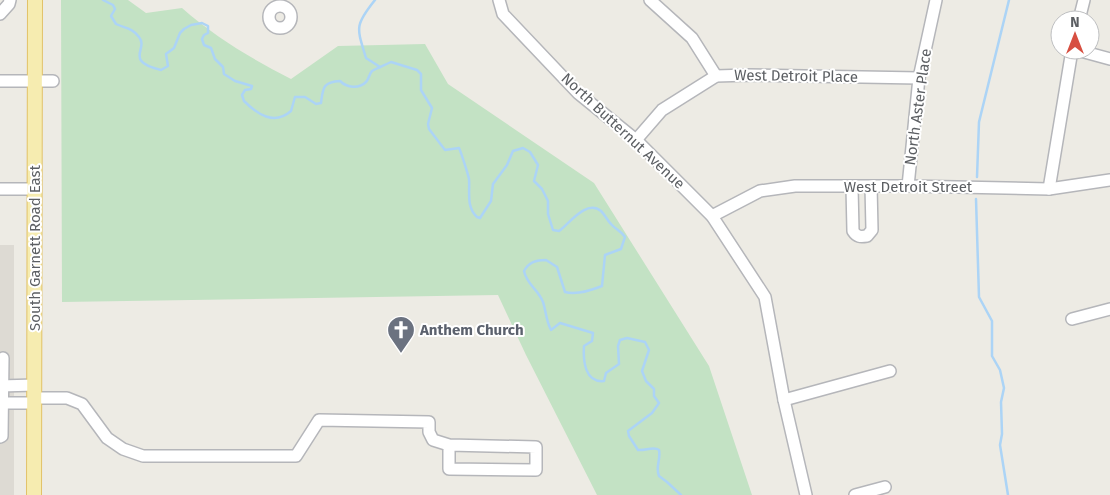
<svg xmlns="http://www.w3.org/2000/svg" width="1110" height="495" font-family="'Fira Sans',sans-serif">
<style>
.education{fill:#dddad3}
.green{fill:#c3e2c4}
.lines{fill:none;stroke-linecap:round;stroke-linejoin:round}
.stream{stroke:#acd4f6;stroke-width:2.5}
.minor-casing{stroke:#b5b6ba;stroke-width:14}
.major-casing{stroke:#e2c268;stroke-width:16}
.minor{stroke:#fff;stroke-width:11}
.major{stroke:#f6ecb0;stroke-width:14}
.labels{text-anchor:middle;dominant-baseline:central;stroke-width:4;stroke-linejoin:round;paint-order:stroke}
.street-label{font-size:15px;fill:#5c5f63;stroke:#fff}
.worship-label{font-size:15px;font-weight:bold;fill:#5b616d;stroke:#fff;text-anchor:start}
</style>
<rect width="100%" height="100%" fill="#edebe4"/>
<!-- education -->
<rect class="education" x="0" y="245" width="14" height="250"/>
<!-- green -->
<path class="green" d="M61 0H128L146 13 182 8C215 37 252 59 291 79L338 46 425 44 448 84 594 183 709 366 752 495H597L526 355 498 295 62 302Z"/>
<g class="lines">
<!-- stream -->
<g class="stream">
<path d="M103 0 113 5 115 9 111 16 116 24C124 28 133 28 139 37 149 49 123 61 161 70L168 66 166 54 174 48 180 33 184 29 191 25 202 23 208 26V33L204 35 202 39 204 45 211 48 215 59 223 67 224 74 235 81 252 86 251 89 245 90 242 95 244 101C257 114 274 126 291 111L295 97H305L316 104 321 103C323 89 322 82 340 81 347 88 359 89 366 82 369 79 369 74 372 71 377 68 385 65 391 62L417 70 421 74V90L432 108 428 124 429 129 445 150 459 148C461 152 468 174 469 179 470 192 466 207 477 217L480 218 491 201 493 184 507 165 513 151 523 148 530 152 538 165 534 181 542 189 548 201V214L553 230 559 231C569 224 586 199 601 211 605 215 607 220 611 224 615 229 621 231 625 237L621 249 605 255 602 286C592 290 576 295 565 292L557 267 546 260C536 260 529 262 524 271 527 285 538 289 543 302 546 311 546 321 551 330L560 323 593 333 592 341 584 346C583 361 585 383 604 381L606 373 619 364 618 346 620 340 627 338 645 342 649 350 642 371 646 381 654 389V396L659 403 652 413 628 431 629 436 638 450C645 451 654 446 659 450 661 460 655 467 659 476L667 482 681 495"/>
<path d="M375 0C354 26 357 28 366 58L380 67"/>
<polyline points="977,177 979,122 1009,0"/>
<polyline points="976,199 979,297 992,321 992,356 1000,370 1004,388 1001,402 1002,434 1000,445 1008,495"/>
</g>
<defs>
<g id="minor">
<polyline points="499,0 503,14 578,93 636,140 712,216 765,297 784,400 806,495"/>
<polyline points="650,0 692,38 716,76"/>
<circle cx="280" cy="17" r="11"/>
<polyline points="0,14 9,4 10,0"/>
<polyline points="1079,20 1084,0"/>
<polyline points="1077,50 1110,59"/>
<polyline points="0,81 53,81"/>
<polyline points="636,140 662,110 716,76 748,75 919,78"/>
<polyline points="908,186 919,78 936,0"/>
<path d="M852 187 853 231C857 237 860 237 867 236L872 230 871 186"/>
<polyline points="0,189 35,189"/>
<polyline points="1049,189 1072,50"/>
<polyline points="712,216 760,191 795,186 908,186 1049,189 1110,180"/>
<polyline points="1072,319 1110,309"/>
<polyline points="0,386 35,385"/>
<polyline points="35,398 67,398 82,404 107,438 123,449 143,456 296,456 319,420 429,422 429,432 433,440 449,445 449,469 536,470 536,447 449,445"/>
<polyline points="784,400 890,371"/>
<polyline points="0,403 35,403"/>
<polyline points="0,437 2,436 3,358"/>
<polyline points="855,495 885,487"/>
</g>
<polyline id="major" points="34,495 35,0"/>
</defs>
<!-- minor casing -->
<use href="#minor" class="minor-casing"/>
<!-- major casing -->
<use href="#major" class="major-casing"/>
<!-- minor -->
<use href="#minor" class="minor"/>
<!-- major -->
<use href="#major" class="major"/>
</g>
<!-- icons -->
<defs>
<symbol id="church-pin" viewBox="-11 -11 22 30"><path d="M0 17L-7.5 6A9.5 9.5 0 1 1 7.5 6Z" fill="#6b7280" stroke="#fff"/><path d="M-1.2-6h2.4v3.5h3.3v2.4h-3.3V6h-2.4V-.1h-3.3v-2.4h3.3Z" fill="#fff"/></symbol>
</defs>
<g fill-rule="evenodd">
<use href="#church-pin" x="385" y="314" width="32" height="43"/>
</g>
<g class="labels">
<!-- street labels -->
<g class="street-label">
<text transform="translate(796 76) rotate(1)">West Detroit Place</text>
<text transform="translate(918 107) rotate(-82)">North Aster Place</text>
<text transform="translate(623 131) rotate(43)">North Butternut Avenue</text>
<text x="908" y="187">West Detroit Street</text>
<text transform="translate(35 248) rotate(-90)">South Garnett Road East</text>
</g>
<!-- worship labels -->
<g class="worship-label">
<text x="420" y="330">Anthem Church</text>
</g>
</g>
<!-- north arrow -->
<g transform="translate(1075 35)"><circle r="24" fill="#ffffff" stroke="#bebfc1"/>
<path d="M0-4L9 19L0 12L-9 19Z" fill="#d74f41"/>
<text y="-8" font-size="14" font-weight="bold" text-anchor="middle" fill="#5c5f63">N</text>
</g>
</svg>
